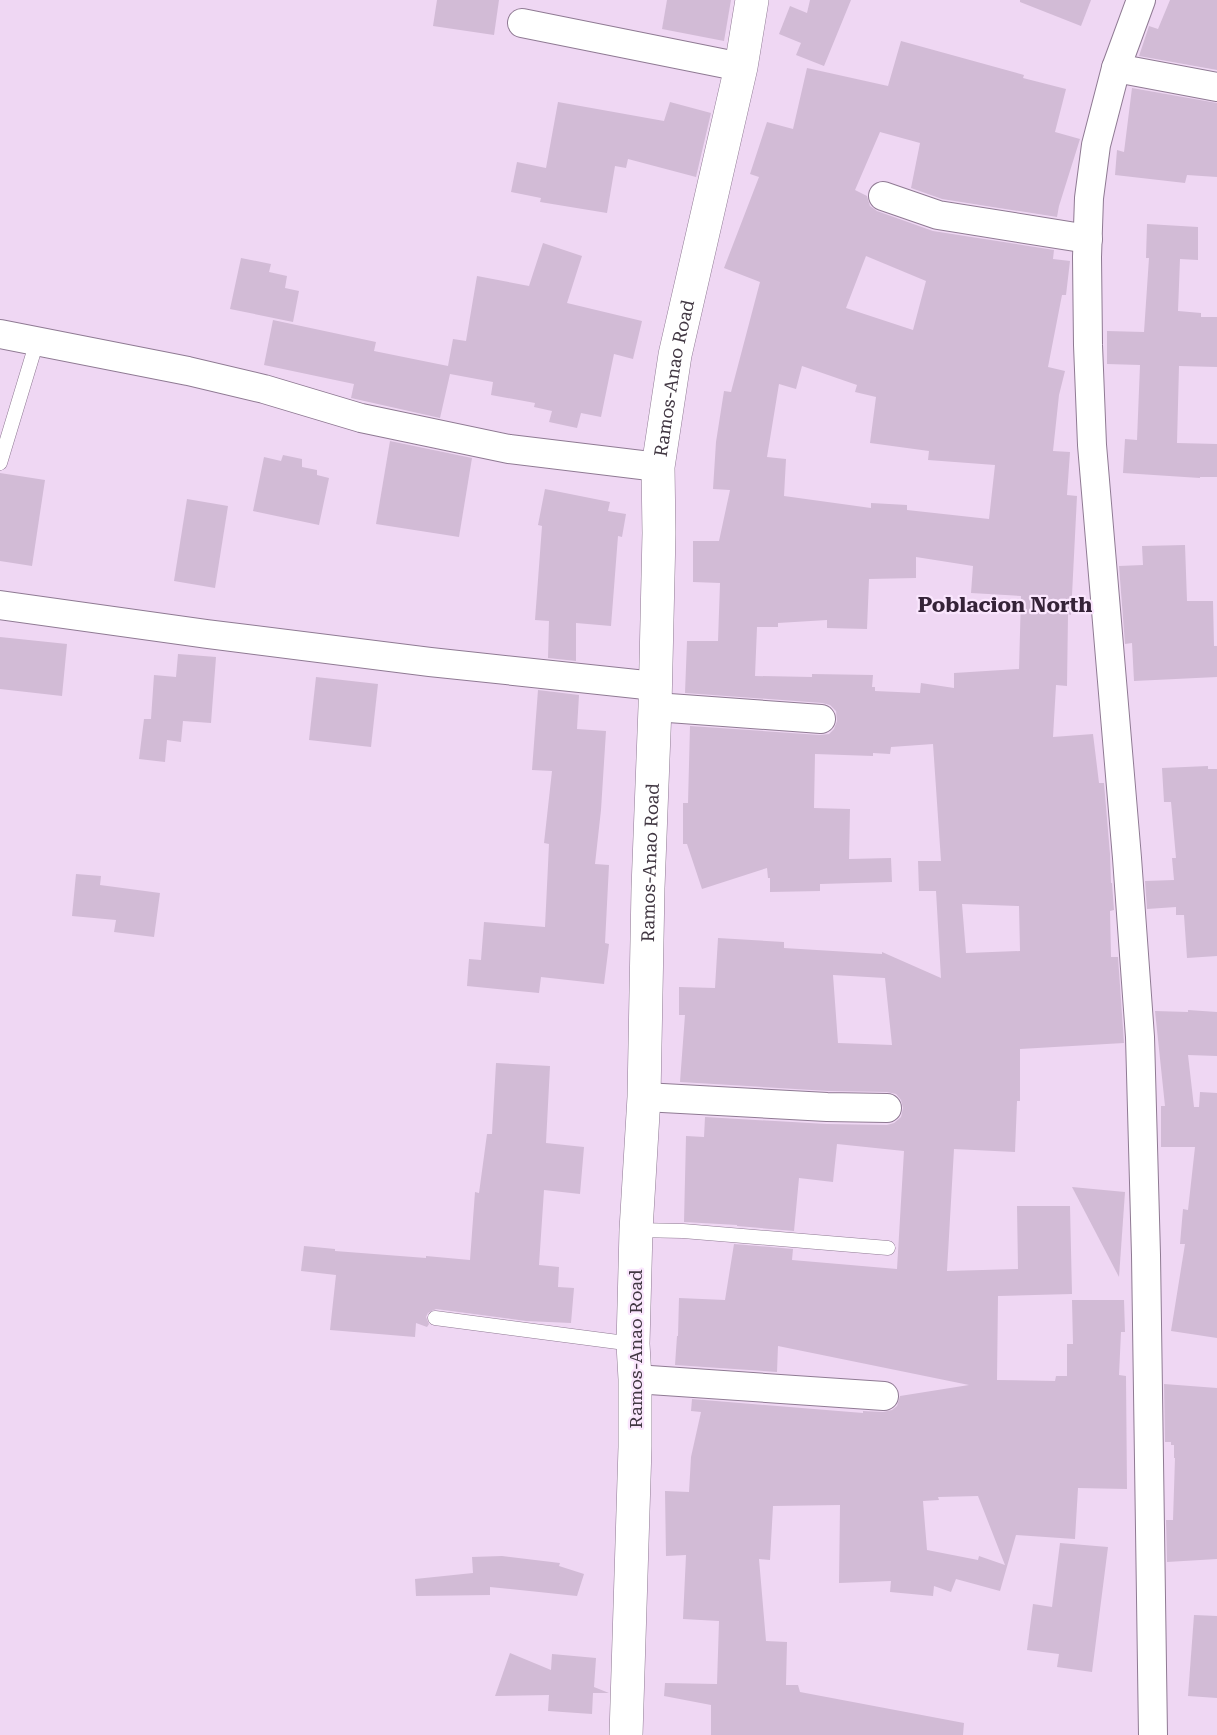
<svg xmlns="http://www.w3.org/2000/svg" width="1217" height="1735" font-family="'Roboto Serif',serif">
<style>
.building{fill:#d2bbd6;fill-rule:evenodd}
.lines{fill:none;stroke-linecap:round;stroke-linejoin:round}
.lane-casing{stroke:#8f7a93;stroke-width:15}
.street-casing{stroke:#8f7a93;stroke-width:30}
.secondary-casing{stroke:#8f7a93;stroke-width:34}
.lane{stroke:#fff;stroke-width:14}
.street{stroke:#fff;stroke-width:28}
.secondary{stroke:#fff;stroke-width:33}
.labels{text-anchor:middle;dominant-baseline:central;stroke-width:4.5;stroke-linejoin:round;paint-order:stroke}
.street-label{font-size:18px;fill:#413742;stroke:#fae6fd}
.quarter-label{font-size:21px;font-weight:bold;fill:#352338;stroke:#fae6fd}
</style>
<rect width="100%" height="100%" fill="#efd7f3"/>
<!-- building -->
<g class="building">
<polygon points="437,0 499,0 494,35 433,26"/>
<polygon points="667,0 731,0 724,41 662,29"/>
<polygon points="810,0 851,0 824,66 796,55 801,43 779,34 790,6 807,13"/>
<polygon points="1020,0 1091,0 1081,26 1020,2"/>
<polygon points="1170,0 1217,0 1217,70 1139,56 1149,26 1158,29"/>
<path d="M901 41 1024 75 1023 78 1066 89 1055 132 1080 139 1059 206 1057 217 942 199 911 188 920 143 880 132 855 190 867 196 870 206 877 211 933 231 1054 250 1053 259 1070 261 1066 295H1062L1048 367 1065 371 1059 395 1053 451 1070 452 1067 495 1077 496 1071 615 1068 614 1067 686 1056 685 1053 737 1093 734 1099 783H1104L1110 854 1111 883H1112L1114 910 1110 911 1111 957H1118L1124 1043 1020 1049V1101H1017L1015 1152 954 1149 947 1271 1018 1269 1017 1206H1070L1072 1294 998 1296 997 1380 1055 1381 1056 1376H1067V1344H1073L1072 1300H1124L1125 1332H1121L1119 1375 1126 1376 1127 1489 1078 1488 1075 1539 1016 1535 1000 1591 956 1579 951 1592 934 1586 933 1596 890 1592 891 1581 839 1583 840 1505 773 1506 770 1560 759 1559 766 1641 787 1642 786 1685H798L800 1692 964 1723 963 1735H711V1705L664 1696 665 1683 717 1684 719 1621 683 1619 686 1555 666 1556 665 1491 689 1492 691 1457 701 1412 691 1411 692 1399 863 1413V1411L883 1412 892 1410 897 1406 900 1396 969 1385 778 1346 777 1372 675 1365 677 1336H678L679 1298 725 1300 734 1244 793 1249 792 1260 897 1269 904 1151 837 1144 833 1182 799 1178 794 1231 737 1226V1225L684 1222 686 1136 704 1137 705 1117 827 1124 887 1125 894 1123 901 1117 903 1108 901 1100 896 1094 887 1092 828 1091 680 1082 685 1015H679V987L715 988 718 938 784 942V948L882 954V952L941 978 936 891H919L918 861H941L933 744 891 747 890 754 873 753V756L815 754 814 808 850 809 849 859 891 858 892 882 820 884V891L770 892V878H768L767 868 702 889 687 844H683V803H688L690 726 820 735 829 734 834 729 837 721 836 711 830 705 822 703 685 693 687 641H718L720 583 693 582V541H719L730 490 713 489 716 442 724 391 731 392 760 282 724 268 759 177 750 174 767 122 793 129 807 68 888 86ZM866 256 926 281 913 330 846 308ZM802 366 857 385 855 392 876 397 870 443 929 451 928 460 995 465 989 519 907 510V505L871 503V508L784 496 786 459 767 457 779 384 796 389ZM916 557 973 566 971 593 1021 596 1019 669 954 673V688L921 683 920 693 875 691V687H872L873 675 812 674V677L755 676 757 627H778V623L827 620V628L867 629 869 579 916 578ZM962 904 1019 906 1020 951 966 953ZM833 975 885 978 892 1045 838 1043ZM978 1496 1005 1565 979 1556 978 1560 927 1550 923 1501 939 1500 938 1497Z"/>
<polygon points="1132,88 1217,103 1217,177 1187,175 1185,183 1115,175 1117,150 1124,152"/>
<polygon points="558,102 664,121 670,102 711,113 696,177 628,159 626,168 615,166 607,213 540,202 541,198 511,192 517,162 546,168"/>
<polygon points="1147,224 1198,227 1198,260 1180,259 1178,311 1201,313 1201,317 1217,317 1217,367 1179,366 1177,443 1217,444 1217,477 1200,477 1200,478 1123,473 1125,439 1137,440 1140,365 1107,364 1107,331 1144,332 1149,258 1146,258"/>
<polygon points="543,243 582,256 567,303 642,321 633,359 614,354 601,417 581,413 577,428 549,422 552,411 534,407 535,403 491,395 493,382 450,374 440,418 351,398 354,384 264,365 273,320 376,342 374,351 448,366 453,339 466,341 477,276 529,286"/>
<polygon points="241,258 271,264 269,272 287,276 285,288 299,291 293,322 230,309"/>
<polygon points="390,441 472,458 459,537 376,524"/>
<polygon points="283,455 302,459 302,467 317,470 317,475 329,478 319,525 253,511 264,457 281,461"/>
<polygon points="0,473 45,480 32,566 0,561"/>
<polygon points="545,489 610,502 608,511 626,514 622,537 618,536 611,626 576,623 576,661 548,658 549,621 535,620 542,526 538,525"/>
<polygon points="187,499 228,506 215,588 174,581"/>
<polygon points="1185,545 1187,601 1213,601 1214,646 1217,646 1217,677 1134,681 1132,643 1125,644 1119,566 1143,565 1142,546"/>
<polygon points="0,637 67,644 62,696 0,689"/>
<polygon points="178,654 216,657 211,723 183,721 181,742 167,740 165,762 139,759 144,719 151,719 154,675 176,677"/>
<polygon points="316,677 378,684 371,747 309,740"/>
<polygon points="538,690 579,695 577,729 606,731 601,810 595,864 609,865 605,943 609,944 604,984 541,977 539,993 467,986 469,959 481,960 484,922 545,927 549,844 544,843 552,771 532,770"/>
<polygon points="1208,766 1208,769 1217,769 1217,956 1187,958 1184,915 1176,915 1176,907 1147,909 1145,881 1174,880 1172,858 1176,858 1171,802 1164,802 1162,768"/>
<polygon points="76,874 101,876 100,885 160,893 154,937 114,932 116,920 72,916"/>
<polygon points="1188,1010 1217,1012 1217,1056 1188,1055 1194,1107 1199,1107 1200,1092 1217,1093 1217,1338 1171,1331 1185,1244 1180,1244 1183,1209 1188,1210 1195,1147 1161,1147 1161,1106 1165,1106 1155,1011 1188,1012"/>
<polygon points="496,1063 550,1066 546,1143 584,1147 580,1194 544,1190 539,1265 559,1267 558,1287 574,1288 571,1323 526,1321 436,1309 428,1313 426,1317 429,1324 427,1327 416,1323 415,1337 330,1330 336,1275 301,1271 304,1246 335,1249 335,1251 426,1258 426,1256 470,1260 475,1192 479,1193 487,1134 492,1134"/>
<polygon points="1072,1187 1125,1192 1119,1277"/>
<polygon points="1164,1384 1217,1388 1217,1559 1167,1562 1166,1520 1173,1520 1175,1458 1174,1458 1174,1445 1171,1445 1171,1442 1165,1442"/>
<polygon points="1060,1543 1108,1547 1092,1672 1057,1667 1059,1654 1027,1650 1033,1604 1052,1607"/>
<polygon points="502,1556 560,1563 559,1566 584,1574 577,1596 490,1587 490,1595 416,1596 415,1579 473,1573 472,1557"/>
<polygon points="1194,1615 1217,1616 1217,1698 1188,1696"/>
<polygon points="510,1653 551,1670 552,1654 596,1658 594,1687 609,1693 593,1693 592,1714 548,1711 549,1695 495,1696"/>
</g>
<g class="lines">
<defs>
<g id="lane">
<polyline points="0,463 37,341"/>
<polyline points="636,1230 683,1231 888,1248"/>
<polyline points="435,1318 633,1344"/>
</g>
<g id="street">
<polyline points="1141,0 1116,68 1096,145 1089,198 1087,257 1088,345 1092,445 1127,858 1140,1037 1146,1255 1153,1735"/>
<polyline points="522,23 741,67"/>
<polyline points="1116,68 1217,87"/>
<polyline points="883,196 938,215 1088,239"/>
<polyline points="0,334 188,371 264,389 361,418 509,449 658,467"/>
<polyline points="0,605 207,634 430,662 655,686"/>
<polyline points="655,707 821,719"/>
<polyline points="644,1097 827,1107 887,1108"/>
<polyline points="635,1379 884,1396"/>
</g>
<g id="secondary">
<path id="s1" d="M626 1735 635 1447V1379L633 1344 636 1230 644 1097 648 888 655 707 659 533 658 467 675 355 741 67 752 0"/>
</g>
</defs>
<!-- lane casing -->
<use href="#lane" class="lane-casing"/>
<!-- street casing -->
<use href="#street" class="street-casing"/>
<!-- secondary casing -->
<use href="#secondary" class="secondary-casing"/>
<!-- lane -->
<use href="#lane" class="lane"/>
<!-- street -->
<use href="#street" class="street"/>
<!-- secondary -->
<use href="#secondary" class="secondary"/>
</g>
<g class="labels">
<!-- street labels -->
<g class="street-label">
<text stroke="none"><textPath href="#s1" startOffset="1359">Ramos-Anao Road</textPath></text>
<text stroke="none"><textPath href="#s1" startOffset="873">Ramos-Anao Road</textPath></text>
<text transform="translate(635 1349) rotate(-90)">Ramos-Anao Road</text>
</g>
<!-- quarter labels -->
<g class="quarter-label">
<text x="1005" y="605">Poblacion North</text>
</g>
</g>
</svg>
